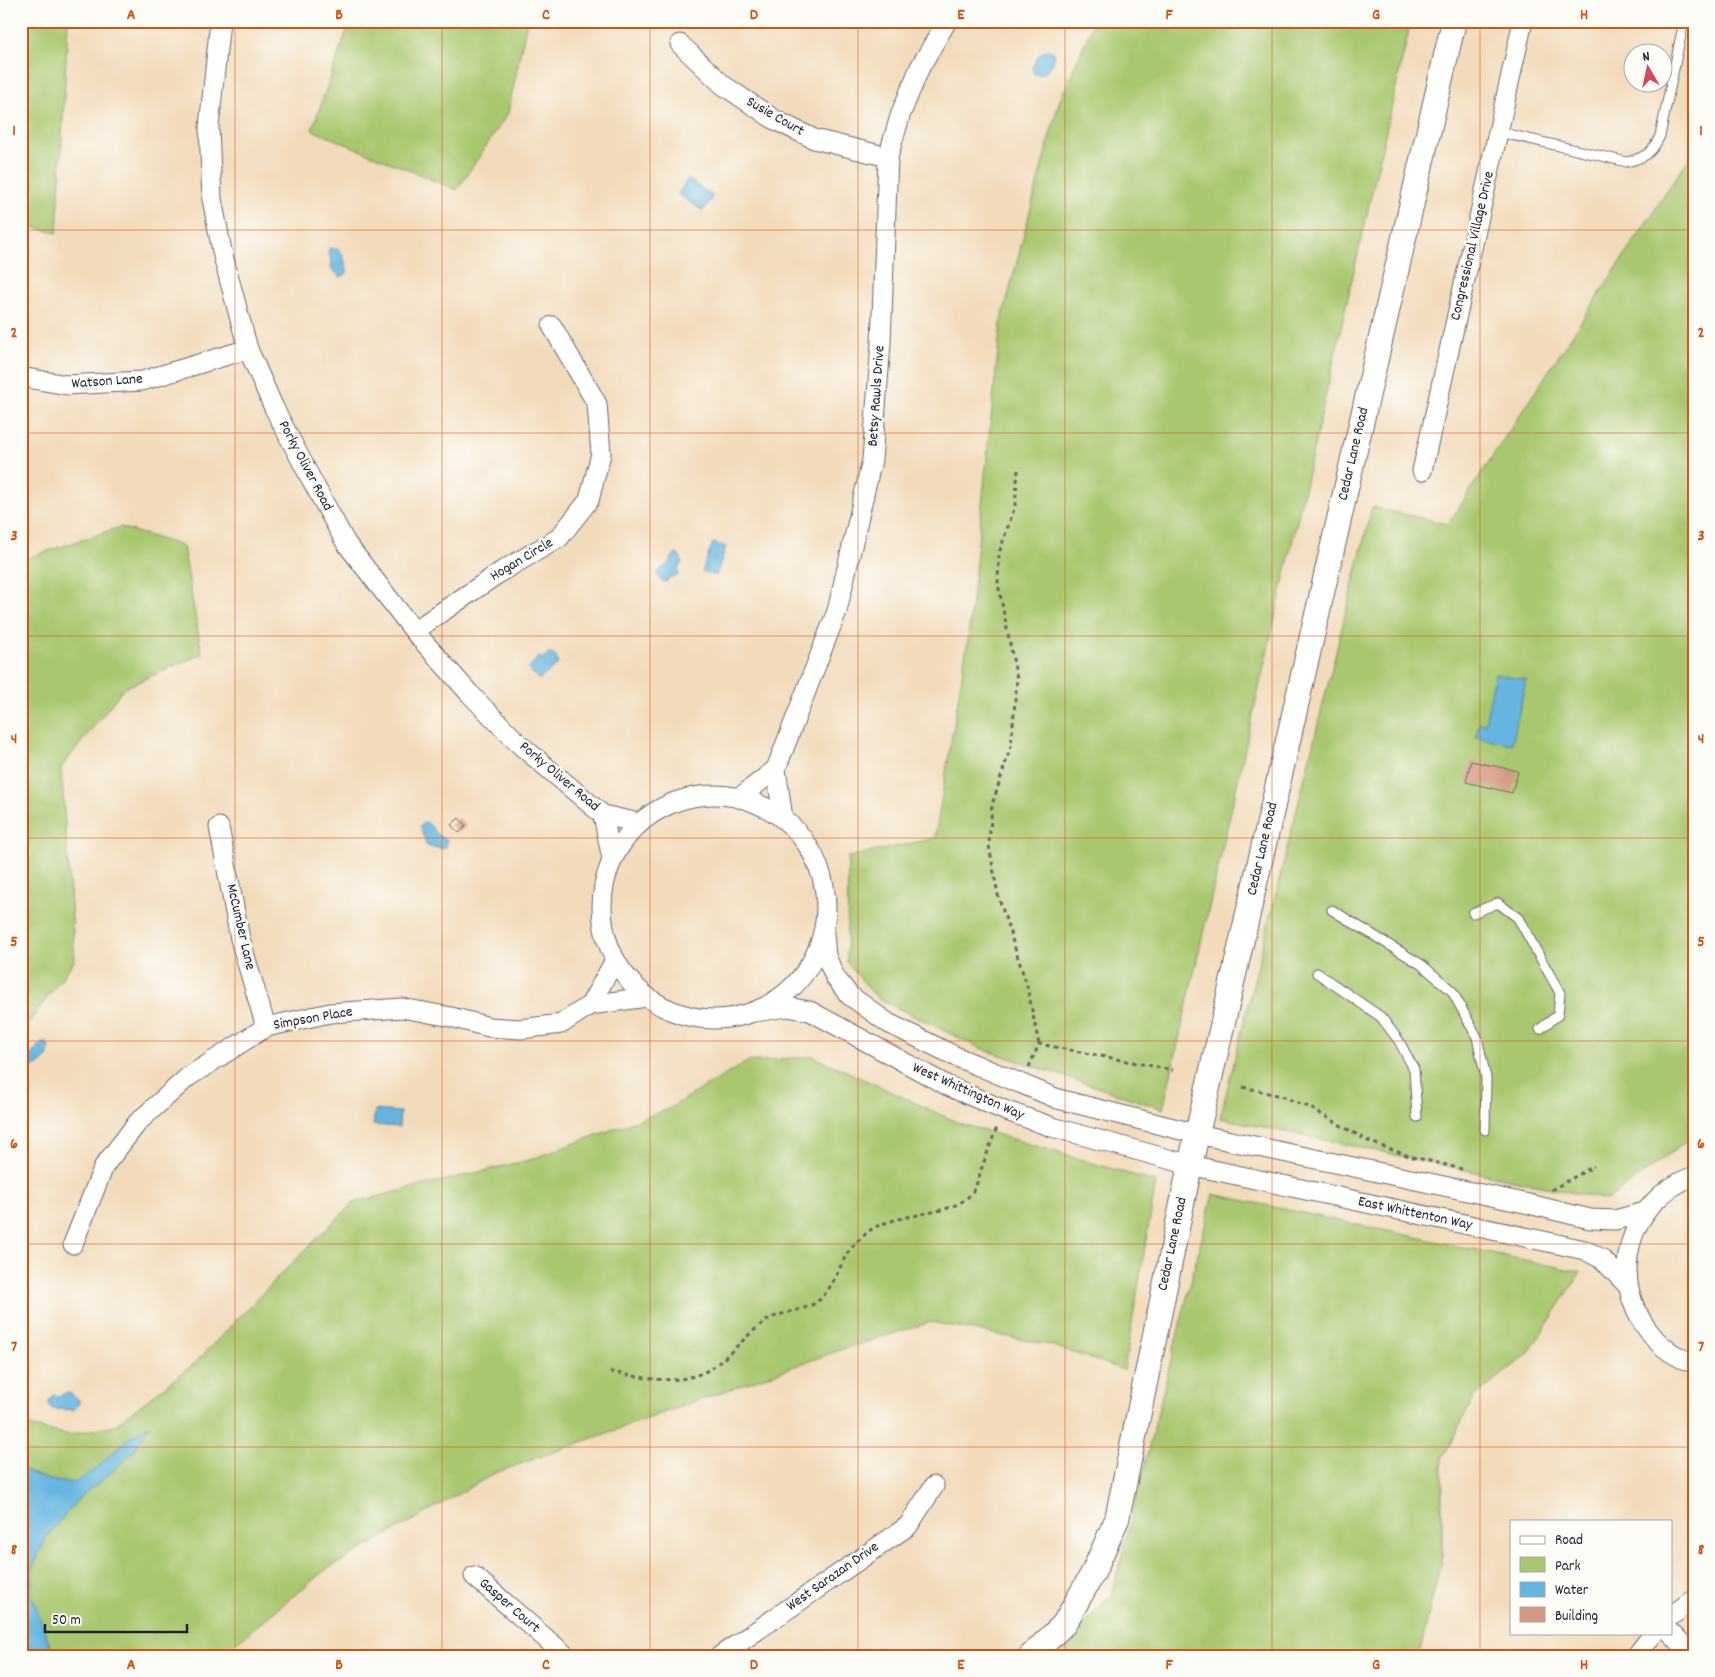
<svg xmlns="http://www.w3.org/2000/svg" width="1715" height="1677" font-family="Dekko,sans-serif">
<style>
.green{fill:#a9c76e;stroke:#667454}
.water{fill:#65b5e0;stroke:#446c8e}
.building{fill:#d59881}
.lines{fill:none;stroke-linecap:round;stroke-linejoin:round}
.service-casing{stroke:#6b6368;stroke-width:11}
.minor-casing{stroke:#6b6368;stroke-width:21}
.tertiary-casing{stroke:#6b6368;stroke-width:26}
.path{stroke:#6b6368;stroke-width:3;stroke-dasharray:4 4;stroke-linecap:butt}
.service{stroke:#fff;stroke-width:9}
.minor{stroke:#fff;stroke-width:19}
.tertiary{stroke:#fff;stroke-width:24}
.grid{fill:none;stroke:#d45411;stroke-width:1;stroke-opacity:0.55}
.labels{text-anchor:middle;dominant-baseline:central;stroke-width:5;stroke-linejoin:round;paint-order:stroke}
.street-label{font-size:15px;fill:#22223b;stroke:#fdfcf7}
.neatline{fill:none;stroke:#d45411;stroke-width:2}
.grid-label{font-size:16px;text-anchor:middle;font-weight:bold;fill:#d45411}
</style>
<rect width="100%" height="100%" fill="#fdfcf7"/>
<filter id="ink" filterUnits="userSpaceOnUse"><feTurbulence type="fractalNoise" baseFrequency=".02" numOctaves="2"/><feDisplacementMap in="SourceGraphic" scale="10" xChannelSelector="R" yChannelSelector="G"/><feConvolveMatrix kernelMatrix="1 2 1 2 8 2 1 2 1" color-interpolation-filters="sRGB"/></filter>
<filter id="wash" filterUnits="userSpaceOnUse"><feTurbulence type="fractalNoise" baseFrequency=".0096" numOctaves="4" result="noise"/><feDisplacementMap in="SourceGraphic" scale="20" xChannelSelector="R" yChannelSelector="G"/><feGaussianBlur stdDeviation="1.12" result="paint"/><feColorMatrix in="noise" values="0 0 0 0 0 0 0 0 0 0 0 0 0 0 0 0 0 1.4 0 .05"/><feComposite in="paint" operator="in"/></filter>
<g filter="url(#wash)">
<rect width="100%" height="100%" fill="#f2dbbb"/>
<!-- green -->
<g class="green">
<polygon points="21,21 68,21 57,233 21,224"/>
<polygon points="350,21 527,21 508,113 457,190 312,130"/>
<polygon points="1094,21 1411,21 1163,1109 982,1049 877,998 847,963 848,857 935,838 968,639 1001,322 1058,105"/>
<polygon points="1694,150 1694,1136 1607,1200 1220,1118 1372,507 1448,524"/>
<polygon points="120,527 183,546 202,654 124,688 61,768 75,960 21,1033 21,560"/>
<polygon points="813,1056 959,1123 1156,1182 1124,1370 1050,1345 931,1322 840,1350 495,1473 324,1571 220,1656 21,1656 21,1424 69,1435 115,1425 194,1364 283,1272 354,1202 529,1160 668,1109 747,1062"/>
<polygon points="1213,1194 1581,1272 1528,1354 1475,1396 1442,1459 1442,1556 1419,1656 1054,1656 1112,1594"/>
</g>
<!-- water -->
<g class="water">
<path d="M1048 50 1054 52 1053 63C1048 69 1043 77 1034 74L1032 68C1036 60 1038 52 1048 50Z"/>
<polygon points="688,179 713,196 703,211 678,194"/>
<path d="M332 248C335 249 338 249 340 251 344 255 342 255 344 259 346 267 352 274 340 277L332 269 331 259 328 252 329 249Z"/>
<polygon points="713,543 726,547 716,576 702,571"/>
<path d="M676 554 680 556 682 563 678 569V576L670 577 666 582 661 581 657 574C659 568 665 568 669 563 672 559 671 557 676 554Z"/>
<path d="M549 653C555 654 558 659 558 664L540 679 537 678 528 668 539 657 542 659Z"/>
<polygon points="1495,674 1526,680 1512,744 1476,737 1479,723 1485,724"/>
<path d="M427 822C435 830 436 836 447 840L446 847 444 849 427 846 420 827 423 823Z"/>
<path d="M42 1043H47L49 1048C48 1061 42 1064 30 1068L27 1064C27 1058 37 1048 42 1043Z"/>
<polygon points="375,1110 400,1112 399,1127 373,1125"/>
<polygon points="66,1393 70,1393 79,1400 79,1405 73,1410 52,1409 49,1405 49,1401 53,1395 60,1396"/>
<path d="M150 1425 133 1452 105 1478 82 1495 47 1536 33 1567 31 1593 50 1646V1656H21V1468C36 1476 56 1484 73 1482 89 1479 116 1448 130 1437 137 1433 143 1429 150 1425Z"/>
</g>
<g id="blocks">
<!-- building -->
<g class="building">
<polygon points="1471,761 1518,771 1512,793 1466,782"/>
<polygon points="459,818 466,826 459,833 451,825"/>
</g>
</g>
</g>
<g filter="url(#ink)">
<use href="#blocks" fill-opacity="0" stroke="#6b6368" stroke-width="1"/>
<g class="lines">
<defs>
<g id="service">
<path d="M1499 132 1627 162C1646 157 1651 154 1660 136L1684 21"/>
<polyline points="1332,910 1422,965 1452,991 1477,1037 1486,1078 1485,1130"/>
<polyline points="1473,913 1498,903 1518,918 1560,993 1558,1015 1540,1029"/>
<polyline points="1317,973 1381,1017 1399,1041 1414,1069 1417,1117"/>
</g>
<g id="minor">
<polyline points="220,21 209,127 212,199 223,256 248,349 274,408 310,477 346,543 414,631 470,694 519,744 603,815 639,823"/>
<polyline points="680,44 723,85 775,120 814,139 888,157"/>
<polyline points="21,377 67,385 142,381 248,349"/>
<polyline points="1422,471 1523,21"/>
<polyline points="414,631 502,571 559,538 589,500 601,454 597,404 552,326"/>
<circle cx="714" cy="907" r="112"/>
<polyline points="739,798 776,769"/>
<polyline points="603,815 612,859"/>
<polyline points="783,818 776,769 837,611 872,460 881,343 888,157 901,113 920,67 947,21"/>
<polyline points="219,827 240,939 266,1027"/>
<polyline points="824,933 826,956 835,977 849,995 888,1023 957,1057 1058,1099 1197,1134 1529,1204 1590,1219 1615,1220 1645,1212"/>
<polyline points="590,1005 615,960"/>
<polyline points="755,1012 787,1007 810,1011 948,1086 1004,1110 1052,1127 1190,1165 1585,1250 1602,1259 1628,1286"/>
<path d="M1694 1176C1628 1200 1606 1278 1650 1333 1661 1347 1677 1358 1694 1363"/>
<polyline points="73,1244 104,1166 138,1122 188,1077 266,1027 330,1013 402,1008 451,1017 489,1027 521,1029 561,1024 590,1005 647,997"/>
<polyline points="474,1576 566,1656"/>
<polyline points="1671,1616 1694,1599"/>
<polyline points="1671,1633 1693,1656"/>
<polyline points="720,1656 908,1526 934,1486"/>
<polyline points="1636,1656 1654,1633"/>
</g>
<polyline id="tertiary" points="1031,1656 1064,1624 1093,1573 1117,1519 1190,1165 1454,21"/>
</defs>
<!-- service casing -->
<use href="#service" class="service-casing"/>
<!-- minor casing -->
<use href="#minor" class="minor-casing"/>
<!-- tertiary casing -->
<use href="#tertiary" class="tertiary-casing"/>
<!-- path -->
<g class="path">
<polyline points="1018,470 1015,506 999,553 998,584 1017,679 1011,746 992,805 989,845 998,895 1027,986 1039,1044"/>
<polyline points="1029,1067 1039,1044 1173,1070"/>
<polyline points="1243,1087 1281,1096 1309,1107 1368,1141 1409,1156 1462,1169"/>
<polyline points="1551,1189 1553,1189 1594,1166"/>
<path d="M610 1372C649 1378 687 1390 721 1361 736 1348 750 1332 766 1321 784 1309 810 1313 824 1295 834 1283 839 1269 846 1255 852 1246 861 1238 869 1231 896 1211 956 1218 973 1191 977 1185 979 1176 981 1170 986 1156 992 1141 997 1127"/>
</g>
<!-- service -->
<use href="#service" class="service"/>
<!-- minor -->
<use href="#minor" class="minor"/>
<!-- tertiary -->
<use href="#tertiary" class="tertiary"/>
</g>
</g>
<!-- grid -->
<path class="grid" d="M235 21V1656M442 21V1656M650 21V1656M858 21V1656M1065 21V1656M1272 21V1656M1480 21V1656M21 230H1694M21 433H1694M21 636H1694M21 838H1694M21 1041H1694M21 1244H1694M21 1447H1694"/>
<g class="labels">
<!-- street labels -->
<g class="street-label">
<text transform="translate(775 117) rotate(30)">Susie Court</text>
<text transform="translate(1473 246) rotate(-77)">Congressional Village Drive</text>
<text transform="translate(107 382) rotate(-4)">Watson Lane</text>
<text transform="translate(877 396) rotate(-86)">Betsy Rawls Drive</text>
<text transform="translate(1354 454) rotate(-77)">Cedar Lane Road</text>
<text transform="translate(305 466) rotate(62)">Porky Oliver Road</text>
<text transform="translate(522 560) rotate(-31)">Hogan Circle</text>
<text transform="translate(559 777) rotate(40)">Porky Oliver Road</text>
<text transform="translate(1263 849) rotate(-77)">Cedar Lane Road</text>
<text transform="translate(240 927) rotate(77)">McCumber Lane</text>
<text transform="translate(313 1019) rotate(-10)">Simpson Place</text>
<text transform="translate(968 1092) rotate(24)">West Whittington Way</text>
<text transform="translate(1415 1214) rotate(12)">East Whittenton Way</text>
<text transform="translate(1173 1244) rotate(-78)">Cedar Lane Road</text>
<text transform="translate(833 1577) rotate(-35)">West Sarazan Drive</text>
<text transform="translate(509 1606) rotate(41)">Gasper Court</text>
</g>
</g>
<!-- margin -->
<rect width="1715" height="1677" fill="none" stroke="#fdfcf7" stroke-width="55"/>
<!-- legend -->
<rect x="1510" y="1520" width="162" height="115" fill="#fdfcf7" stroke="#a5a5ac"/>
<rect x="1520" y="1536" width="25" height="8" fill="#ffffff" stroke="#a5a5ac"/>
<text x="1555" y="1544" font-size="15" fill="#22223b">Road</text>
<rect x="1520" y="1557" width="25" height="15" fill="#a9c76e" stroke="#a5a5ac"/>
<text x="1555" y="1570" font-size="15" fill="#22223b">Park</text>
<rect x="1520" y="1582" width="25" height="15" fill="#65b5e0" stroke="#a5a5ac"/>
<text x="1555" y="1594" font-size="15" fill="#22223b">Water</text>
<rect x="1520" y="1607" width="25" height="15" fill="#d59881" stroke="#a5a5ac"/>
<text x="1555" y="1620" font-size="15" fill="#22223b">Building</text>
<!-- north arrow -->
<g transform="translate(1648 68) rotate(351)"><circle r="24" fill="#fdfcf7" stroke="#a5a5ac"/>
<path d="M0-4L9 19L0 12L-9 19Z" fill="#d1495b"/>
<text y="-8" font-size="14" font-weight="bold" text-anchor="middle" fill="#22223b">N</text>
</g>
<!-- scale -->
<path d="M45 1624v8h142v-8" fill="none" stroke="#22223b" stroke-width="2.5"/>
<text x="52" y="1624" font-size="15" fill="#22223b" stroke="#fdfcf7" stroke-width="4" paint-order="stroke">50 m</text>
<rect x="28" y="28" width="1660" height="1622" class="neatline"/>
<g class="grid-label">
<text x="131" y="19">A</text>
<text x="339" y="19">B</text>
<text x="546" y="19">C</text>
<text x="754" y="19">D</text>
<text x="961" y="19">E</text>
<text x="1169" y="19">F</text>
<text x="1376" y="19">G</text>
<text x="1584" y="19">H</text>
<text x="14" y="135">1</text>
<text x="1701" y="135">1</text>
<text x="14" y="337">2</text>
<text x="1701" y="337">2</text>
<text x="14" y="540">3</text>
<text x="1701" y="540">3</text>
<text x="14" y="743">4</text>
<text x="1701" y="743">4</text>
<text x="14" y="946">5</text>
<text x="1701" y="946">5</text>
<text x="14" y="1148">6</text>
<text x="1701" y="1148">6</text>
<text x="14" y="1351">7</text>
<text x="1701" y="1351">7</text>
<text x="14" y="1554">8</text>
<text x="1701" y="1554">8</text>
<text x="131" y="1669">A</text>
<text x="339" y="1669">B</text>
<text x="546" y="1669">C</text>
<text x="754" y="1669">D</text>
<text x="961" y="1669">E</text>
<text x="1169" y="1669">F</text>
<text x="1376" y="1669">G</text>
<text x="1584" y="1669">H</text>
</g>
</svg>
